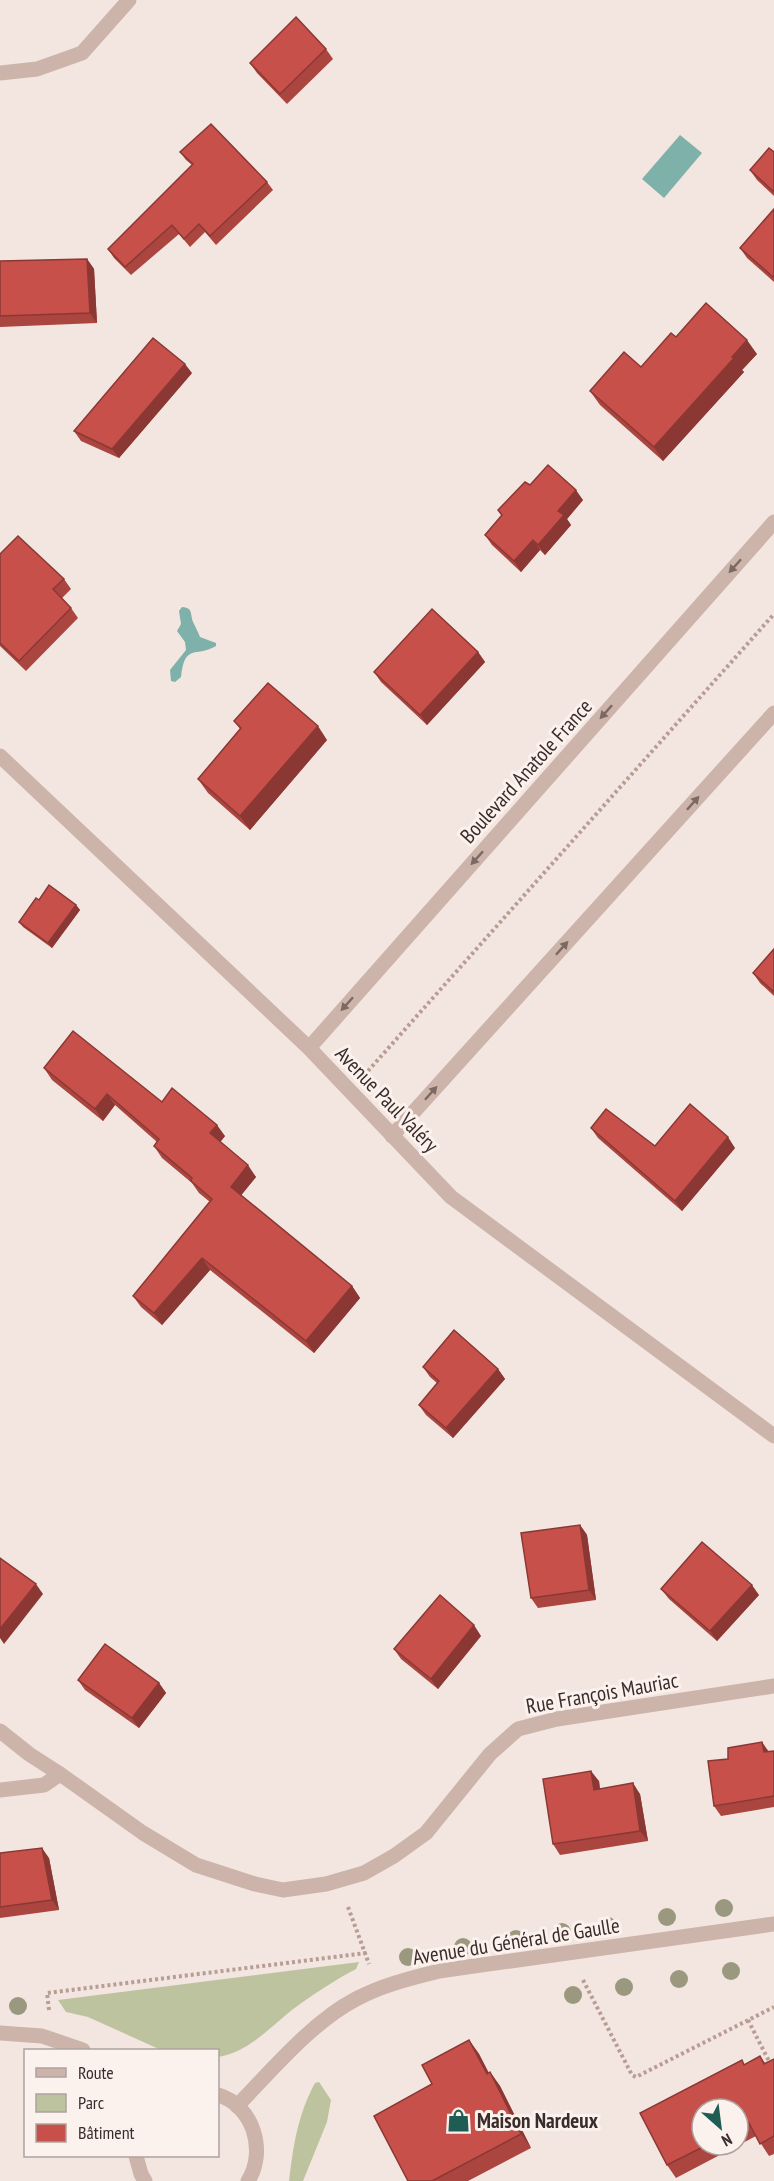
<svg xmlns="http://www.w3.org/2000/svg" width="774" height="2181" font-family="'PT Sans Narrow',sans-serif">
<style>
.green{fill:#bec39f}
.water{fill:#7eb1a9}
.lines{fill:none;stroke-linecap:round;stroke-linejoin:round}
.path{stroke:#b89d95;stroke-width:4;stroke-dasharray:3 3;stroke-linecap:butt}
.minor{stroke:#ccb4ab;stroke-width:15}
.tree{fill:#9a987e}
.wall{fill:#ab4540;fill-rule:evenodd}
.shaded-wall{fill:#8b3834}
.building{fill:#c7504a;stroke:#8b3834;stroke-width:1.5}
.oneway{fill:#7c6964}
.labels{text-anchor:middle;dominant-baseline:central;stroke-width:6;stroke-linejoin:round;paint-order:stroke}
.street-label{font-size:21px;fill:#3a2c2a;stroke:#fbf1ed}
.poi-label{font-size:21px;font-weight:bold;fill:#3a2c2a;stroke:#fbf1ed;text-anchor:start}
</style>
<rect width="100%" height="100%" fill="#f3e6e0"/>
<!-- green -->
<g class="green">
<path d="M359 1962 356 1969C337 1979 318 1991 300 2004 273 2023 251 2052 218 2057V2050H161L88 2017 66 2012 58 2000Z"/>
<path d="M319 2082 331 2100 327 2122 303 2181H289C293 2146 298 2114 315 2083Z"/>
</g>
<!-- water -->
<g class="water">
<polygon points="680,135 702,153 664,198 642,179"/>
<path d="M182 607C193 608 190 613 193 622 195 626 198 632 200 637L216 643V646C194 658 185 643 181 677L175 682 171 681 170 670 186 650 185 642 177 631 181 624 179 611Z"/>
</g>
<g class="lines">
<!-- path -->
<g class="path">
<polyline points="368,1071 774,614"/>
<polyline points="348,1907 369,1964"/>
<polyline points="583,1980 632,2075 636,2077 774,2007"/>
<polyline points="49,2010 47,1993 366,1953"/>
<polyline points="748,2020 774,2071"/>
</g>
<!-- minor -->
<g class="minor">
<polyline points="0,73 37,69 82,53 129,0"/>
<polyline points="0,756 309,1048 451,1197 774,1436"/>
<polyline points="309,1048 774,522"/>
<polyline points="392,1136 774,713"/>
<polyline points="0,1731 29,1754 60,1774 143,1833 196,1865 255,1884 283,1890 326,1884 364,1873 394,1856 426,1833 490,1754 518,1729 557,1719 774,1686"/>
<polyline points="0,1790 44,1785 60,1774"/>
<polyline points="0,2033 42,2036 83,2050"/>
<path d="M218 2095C253 2105 267 2151 248 2181"/>
<path d="M237 2106C272 2070 312 2022 356 1999 382 1985 411 1978 439 1971L774 1924"/>
<polyline points="136,2156 141,2174 145,2181"/>
</g>
</g>
<!-- trees -->
<g class="tree">
<circle cx="724" cy="1908" r="9"/>
<circle cx="667" cy="1917" r="9"/>
<circle cx="608" cy="1926" r="9"/>
<circle cx="562" cy="1932" r="9"/>
<circle cx="516" cy="1939" r="9"/>
<circle cx="463" cy="1947" r="9"/>
<circle cx="408" cy="1957" r="9"/>
<circle cx="731" cy="1971" r="9"/>
<circle cx="679" cy="1979" r="9"/>
<circle cx="624" cy="1987" r="9"/>
<circle cx="573" cy="1995" r="9"/>
<circle cx="18" cy="2006" r="9"/>
</g>
<!-- wall -->
<g class="wall">
<polygon points="326,49 333,59 287,104 257,73 250,63"/>
<polygon points="180,152 267,182 273,190 216,245 205,232 190,247 179,234 131,275 114,258 108,249 192,165 186,160"/>
<polygon points="774,152 774,196 757,180 750,170"/>
<polygon points="774,209 774,282 747,258 740,248"/>
<polygon points="87,259 94,269 97,323 0,327 0,261"/>
<polygon points="676,337 757,354 742,370 744,372 663,461 600,405 590,391 641,367"/>
<polygon points="192,373 119,458 81,441 74,431"/>
<polygon points="530,485 583,500 567,519 571,525 545,555 540,550 521,572 492,545 485,535 502,516 498,510"/>
<polygon points="0,554 64,579 71,589 62,598 71,608 78,618 26,671 0,646"/>
<polygon points="478,652 485,662 427,725 381,682 374,672"/>
<polygon points="234,721 327,740 250,830 208,793 198,779 240,729"/>
<polygon points="39,900 76,905 80,910 52,948 23,927 19,922"/>
<polygon points="774,949 774,996 760,983 753,973"/>
<polygon points="44,1068 162,1102 225,1136 220,1142 256,1177 241,1195 352,1286 360,1298 314,1353 210,1270 162,1325 141,1307 133,1296 210,1202 199,1193 192,1183 162,1158 154,1146 157,1142 115,1105 103,1121 52,1080"/>
<polygon points="591,1128 655,1146 735,1148 682,1211 598,1138"/>
<polygon points="423,1367 498,1369 505,1379 453,1438 426,1415 419,1405 437,1383 430,1377"/>
<polygon points="580,1525 587,1535 596,1600 538,1608 531,1598"/>
<polygon points="661,1589 759,1595 717,1641 669,1599"/>
<polygon points="481,1636 438,1689 401,1659 394,1649"/>
<polygon points="78,1680 159,1683 166,1693 139,1728 85,1690"/>
<polygon points="774,1751 774,1807 721,1816 714,1806 728,1759"/>
<polygon points="599,1781 600,1789 640,1794 648,1841 560,1855 553,1844"/>
<polygon points="0,1853 49,1858 59,1910 0,1918"/>
<polygon points="469,2040 479,2054 489,2073 490,2072 500,2086 531,2148 468,2181 408,2181 432,2084"/>
<path d="M760 2056 765 2063 774 2059V2154L769 2156 756 2136 676 2178 667 2165ZM738 2109V2145H702Z"/>
</g>
<!-- shaded-wall -->
<g class="shaded-wall">
<polygon points="87,259 94,269 97,323 90,313"/>
<polygon points="747,340 757,354 742,370 744,372 663,461 654,447"/>
<polygon points="185,364 192,373 119,458 112,449"/>
<polygon points="576,490 583,500 567,519 571,525 545,555 538,545 558,511"/>
<polygon points="533,540 540,550 521,572 514,561"/>
<polygon points="478,652 485,662 427,725 420,715"/>
<polygon points="318,726 327,740 250,830 240,816"/>
<polygon points="76,905 80,910 52,948 48,943"/>
<polygon points="107,1094 115,1105 103,1121 95,1109"/>
<polygon points="217,1125 225,1136 218,1145 210,1133"/>
<polygon points="728,1137 735,1148 682,1211 675,1201"/>
<polygon points="248,1165 256,1177 239,1198 231,1187"/>
<polygon points="202,1258 210,1270 162,1325 154,1313"/>
<polygon points="352,1286 360,1298 314,1353 306,1341"/>
<polygon points="498,1369 505,1379 453,1438 446,1428"/>
<polygon points="580,1525 587,1535 596,1600 589,1590"/>
<polygon points="36,1584 43,1594 4,1644 0,1638 0,1629"/>
<polygon points="752,1585 759,1595 717,1641 710,1631"/>
<polygon points="474,1625 481,1636 438,1689 431,1679"/>
<polygon points="159,1683 166,1693 139,1728 132,1718"/>
<polygon points="762,1742 769,1752 764,1752"/>
<polygon points="591,1771 599,1781 601,1800 594,1790"/>
<polygon points="633,1783 640,1794 648,1841 640,1831"/>
<polygon points="42,1848 49,1858 59,1910 52,1900"/>
<polygon points="469,2040 479,2054 496,2088 487,2074"/>
<polygon points="490,2072 500,2086 531,2148 521,2134"/>
</g>
<!-- building -->
<g class="building">
<polygon points="296,17 326,49 280,94 250,63"/>
<polygon points="211,124 267,182 210,236 199,224 184,239 172,225 125,267 108,249 193,164 180,152"/>
<polygon points="769,148 774,152 774,192 750,170"/>
<polygon points="774,209 774,276 773,277 740,248"/>
<polygon points="87,259 90,313 0,316 0,261"/>
<polygon points="706,303 747,340 732,357 734,358 654,447 590,391 624,352 641,367 671,333 676,337"/>
<polygon points="153,338 185,364 112,449 74,431"/>
<polygon points="548,465 576,490 558,511 564,515 538,545 533,540 514,561 485,535 502,515 498,510 525,482 530,485"/>
<polygon points="18,536 64,579 53,589 71,608 19,661 0,643 0,554"/>
<polygon points="432,609 478,652 420,715 374,672"/>
<polygon points="268,683 318,726 240,816 198,779 241,728 234,721"/>
<polygon points="49,885 76,905 48,943 19,922 36,898 39,900"/>
<polygon points="774,949 774,992 753,973"/>
<polygon points="73,1031 162,1102 172,1088 217,1125 210,1133 248,1165 231,1187 352,1286 306,1341 202,1258 154,1313 133,1296 212,1199 191,1181 192,1178 154,1146 159,1139 107,1094 95,1109 44,1068"/>
<polygon points="690,1104 728,1137 675,1201 591,1128 606,1109 655,1146"/>
<polygon points="454,1330 498,1369 446,1428 419,1405 439,1381 423,1367"/>
<polygon points="580,1525 589,1590 531,1598 521,1533"/>
<polygon points="702,1542 752,1585 710,1631 661,1589"/>
<polygon points="0,1558 36,1584 0,1629"/>
<polygon points="440,1595 474,1625 431,1679 394,1649"/>
<polygon points="105,1644 159,1683 132,1718 78,1680"/>
<polygon points="762,1742 764,1752 774,1751 774,1796 714,1806 708,1761 728,1759 728,1748"/>
<polygon points="591,1771 594,1790 633,1783 640,1831 553,1844 543,1779"/>
<polygon points="42,1848 52,1900 0,1907 0,1853"/>
<polygon points="469,2040 487,2074 490,2072 521,2134 432,2181 408,2181 374,2116 432,2084 422,2065"/>
<polygon points="760,2056 764,2064 774,2059 774,2136 760,2144 749,2123 738,2129 738,2109 702,2109 702,2145 707,2145 667,2165 640,2113 742,2060 744,2065"/>
</g>
<!-- one-way arrows -->
<defs><path id="oneway-solid" d="M-6-.8H1V-3.2L6.5 0L1 3.2V.8H-6Z" transform="scale(1.5)"/></defs>
<g class="oneway">
<use href="#oneway-solid" transform="translate(735 566) rotate(132)"/>
<use href="#oneway-solid" transform="translate(606 712) rotate(132)"/>
<use href="#oneway-solid" transform="translate(693 803) rotate(-48)"/>
<use href="#oneway-solid" transform="translate(477 858) rotate(132)"/>
<use href="#oneway-solid" transform="translate(562 948) rotate(-48)"/>
<use href="#oneway-solid" transform="translate(347 1004) rotate(132)"/>
<use href="#oneway-solid" transform="translate(431 1093) rotate(-48)"/>
</g>
<!-- icons -->
<defs>
<symbol id="shop-bare" viewBox="-9 -9 18 18"><path d="M-5-2.5h2.3a2.7 3.5 0 0 1 5.4 0H5L5.5 6h-11ZM-1.5-2.5h3a1.5 2.3 0 0 0-3 0Z" fill="#1f5c54" stroke="#fbf1ed" stroke-width="2.5" paint-order="stroke"/></symbol>
</defs>
<g fill-rule="evenodd">
<use href="#shop-bare" x="442" y="2104" width="33" height="33"/>
</g>
<g class="labels">
<!-- street labels -->
<g class="street-label">
<text transform="translate(526 771) rotate(-48)">Boulevard Anatole France</text>
<text transform="translate(387 1099) rotate(46)">Avenue Paul Valéry</text>
<text transform="translate(602 1693) rotate(-10)">Rue François Mauriac</text>
<text transform="translate(516 1941) rotate(-9)">Avenue du Général de Gaulle</text>
</g>
<!-- poi labels -->
<g class="poi-label">
<text x="477" y="2120">Maison Nardeux</text>
</g>
</g>
<!-- legend -->
<rect x="24" y="2049" width="195" height="108" fill="#fbf1ed" stroke="#aea29f" stroke-width="1.5"/>
<rect x="36" y="2068" width="30" height="9" fill="#ccb4ab" stroke="#aea29f" stroke-width="1.5"/>
<text x="78" y="2079" font-size="18" fill="#3a2c2a">Route</text>
<rect x="36" y="2094" width="30" height="18" fill="#bec39f" stroke="#aea29f" stroke-width="1.5"/>
<text x="78" y="2109" font-size="18" fill="#3a2c2a">Parc</text>
<rect x="36" y="2124" width="30" height="18" fill="#c7504a" stroke="#aea29f" stroke-width="1.5"/>
<text x="78" y="2139" font-size="18" fill="#3a2c2a">Bâtiment</text>
<!-- north arrow -->
<g transform="translate(720 2127) rotate(152)"><circle r="28" fill="#fbf1ed" stroke="#aea29f" stroke-width="1.5"/>
<path d="M0-4.5L10 22L0 15L-10 22Z" fill="#1f5c54"/>
<text y="-9" font-size="16" font-weight="bold" text-anchor="middle" fill="#3a2c2a">N</text>
</g>
</svg>
